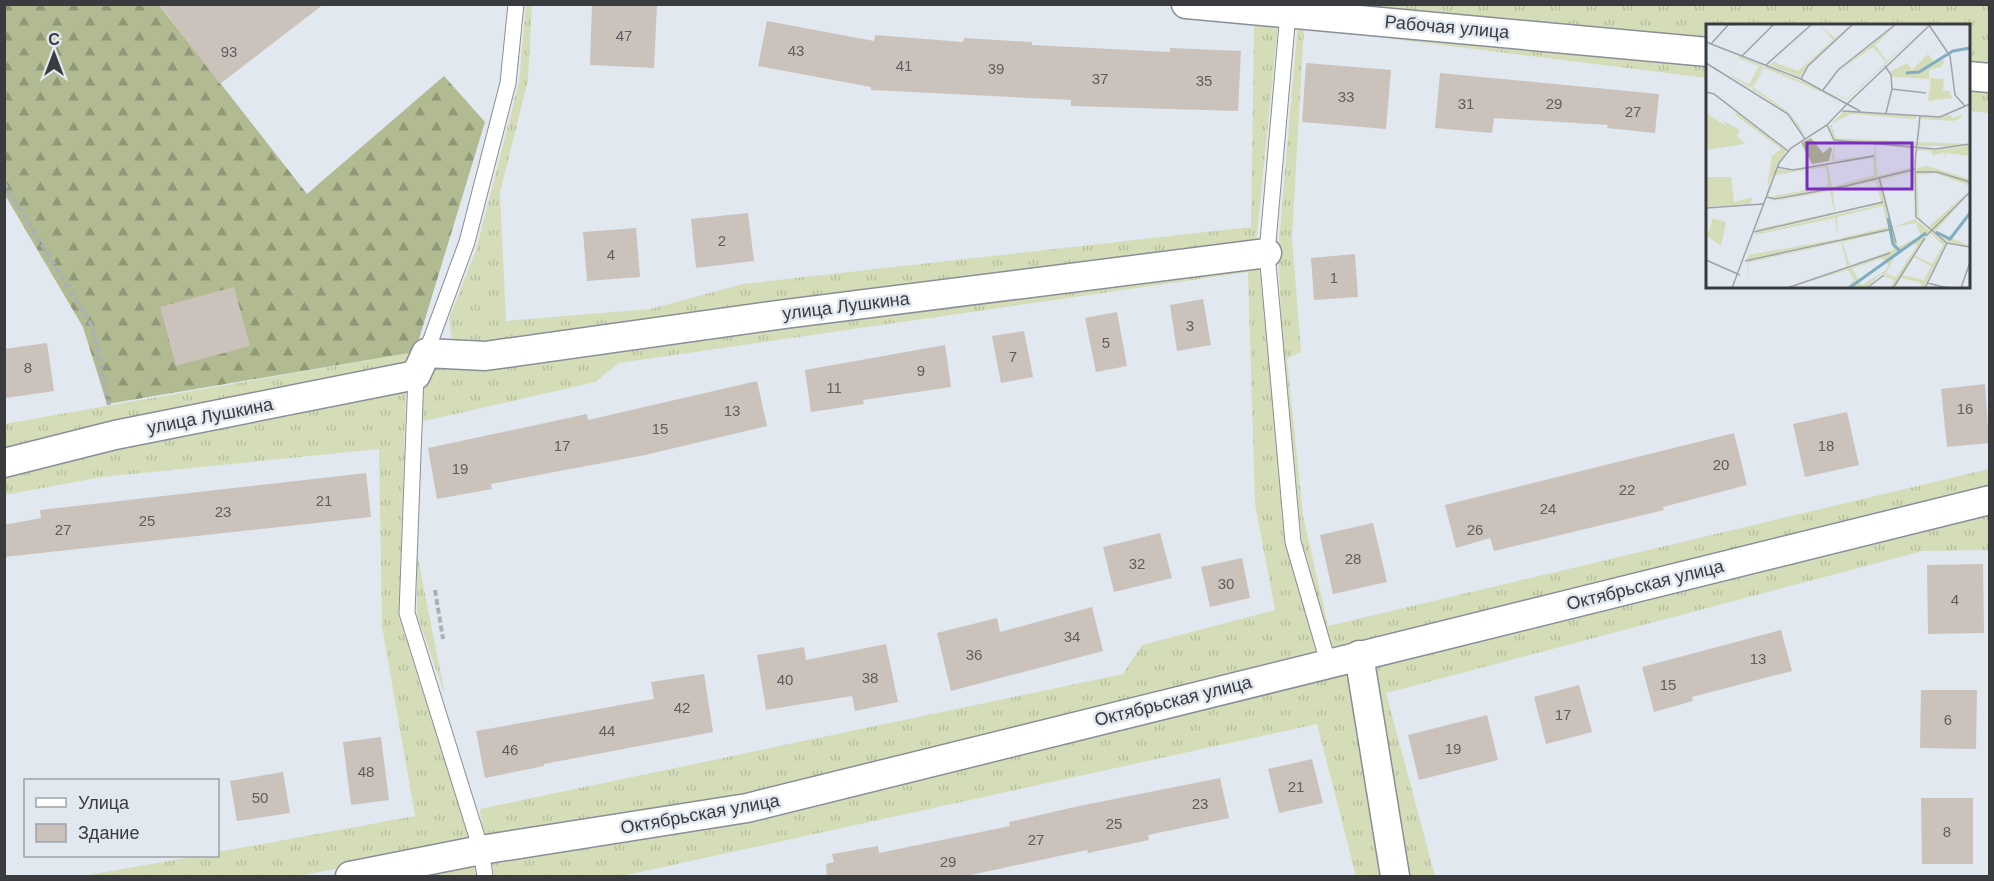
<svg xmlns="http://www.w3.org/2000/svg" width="1994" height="881" font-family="Arial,sans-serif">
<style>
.grass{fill:url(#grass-tufts)}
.forest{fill:url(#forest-firs)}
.building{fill:#cbc2bc}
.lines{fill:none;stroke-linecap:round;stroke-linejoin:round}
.lane-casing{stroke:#898f97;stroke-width:17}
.street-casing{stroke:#898f97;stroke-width:31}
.path{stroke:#abb0b7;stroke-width:4;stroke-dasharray:6 3;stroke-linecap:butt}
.lane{stroke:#fff;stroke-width:15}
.street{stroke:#fff;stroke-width:28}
.labels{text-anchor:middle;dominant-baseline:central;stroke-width:5;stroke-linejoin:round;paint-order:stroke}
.number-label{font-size:15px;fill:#5e5d5e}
.street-label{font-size:18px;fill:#393b3f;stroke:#e1e8f0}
.inset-river{fill:none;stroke:#7faec1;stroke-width:3}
.inset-road{fill:none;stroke:#9ea3a9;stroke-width:1.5}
.view{fill:#7b2cbf;fill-opacity:0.15;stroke:#7b2cbf;stroke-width:3}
.inset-edge{fill:none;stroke:#393b3f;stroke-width:3}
</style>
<defs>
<pattern id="grass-tufts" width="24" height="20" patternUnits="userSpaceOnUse" patternTransform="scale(1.5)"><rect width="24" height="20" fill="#d5ddb8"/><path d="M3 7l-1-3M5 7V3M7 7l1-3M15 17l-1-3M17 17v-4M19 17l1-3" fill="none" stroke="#b8bf9f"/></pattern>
<pattern id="forest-firs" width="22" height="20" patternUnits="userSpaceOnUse" patternTransform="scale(1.5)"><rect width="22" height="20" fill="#b1ba91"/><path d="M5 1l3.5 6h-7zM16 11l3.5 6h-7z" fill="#919878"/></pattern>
</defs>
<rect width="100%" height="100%" fill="#e1e8f0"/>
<!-- grass -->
<g class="grass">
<polygon points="526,5 532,5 528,80 500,193 506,321 650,309 743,284 1251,227 1254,24 1278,24 1256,244 502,341 467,343 452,338 449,319 476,250 519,82"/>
<polygon points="1326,5 1989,5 1989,69 1969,67 1968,26 1708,26 1707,42"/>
<polygon points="1298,22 1707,61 1707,78 1304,28 1292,238 1301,352 1287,359 1303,516 1328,626 1989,469 1989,485 1331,649 1302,541 1283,358 1278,251"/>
<polygon points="1968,85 1989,87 1989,113 1969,111"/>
<polygon points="1260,259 1287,542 1317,655 744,801 484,843 480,809 1123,674 1142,645 1275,610 1255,504 1248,272 619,363 595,382 420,422 416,375 445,362"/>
<polygon points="415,352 407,367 5,449 4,424"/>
<polygon points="406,387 399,617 471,843 299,876 82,876 197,856 218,856 218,852 415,816 382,626 379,449 102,477 5,495 5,475 120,445"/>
<polygon points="1989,510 1989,550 1923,551 1386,693 1435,876 1404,876 1369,664"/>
<polygon points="417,553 445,695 417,615"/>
<polygon points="1351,666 1386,876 1356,876 1317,724 622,876 494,876 491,859"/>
<polygon points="477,860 479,876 393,876"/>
</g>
<!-- forest -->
<polygon class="forest" points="5,5 159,5 307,194 444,76 485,122 415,352 107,404 83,327 5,195"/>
<!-- building -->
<g class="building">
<polygon points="159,4 324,4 220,84"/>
<polygon points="592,4 657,4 654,68 590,65"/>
<polygon points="767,21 874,41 875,35 963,42 964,38 1032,42 1032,45 1170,52 1170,48 1241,51 1238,111 1071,106 1071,100 871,90 871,87 758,66"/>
<polygon points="1306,63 1391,70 1386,129 1302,122"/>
<polygon points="1440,73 1659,94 1655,133 1607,128 1608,125 1494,118 1492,133 1435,128"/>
<polygon points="748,213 754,261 696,268 691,219"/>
<polygon points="636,228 640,277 587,281 583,232"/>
<polygon points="1355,254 1358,297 1314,300 1311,258"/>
<polygon points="234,287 250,346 176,366 160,307"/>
<polygon points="1203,299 1211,345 1177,351 1170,305"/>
<polygon points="1117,312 1127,366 1096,372 1085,318"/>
<polygon points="1024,331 1033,377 1001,383 992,336"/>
<polygon points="47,343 54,391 6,398 4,349"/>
<polygon points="945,345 951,387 863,400 864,404 811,412 805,370"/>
<polygon points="757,381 767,426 645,455 491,484 492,489 437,499 428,448 587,414 588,420"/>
<polygon points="1985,384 1989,443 1947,447 1941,389"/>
<polygon points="1847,412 1859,465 1805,477 1793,424"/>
<polygon points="1734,433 1747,485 1663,507 1664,510 1494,551 1490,538 1456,548 1445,505"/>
<polygon points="366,473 371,517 4,557 4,525 41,518 40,510"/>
<polygon points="1373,523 1387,582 1333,594 1320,535"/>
<polygon points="1160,533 1172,578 1114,592 1103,547"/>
<polygon points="1242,558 1250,598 1210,607 1201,567"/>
<polygon points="1983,564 1984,633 1928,634 1927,565"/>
<polygon points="1092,607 1103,651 951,691 937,633 997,618 1000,632"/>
<polygon points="1781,630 1792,671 1692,697 1693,701 1654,712 1642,667"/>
<polygon points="886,644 898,702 855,711 852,696 766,710 757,655 804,647 806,660"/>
<polygon points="704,674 713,732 544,764 544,766 485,778 476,731 654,699 651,682"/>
<polygon points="1579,685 1592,732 1546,744 1534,697"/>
<polygon points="1921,690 1977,690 1976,749 1920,748"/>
<polygon points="1487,715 1498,760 1419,780 1408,735"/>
<polygon points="381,737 389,800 351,805 343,742"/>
<polygon points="1312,759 1323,803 1279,813 1268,769"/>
<polygon points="283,772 290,813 237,821 230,781"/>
<polygon points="1220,778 1229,818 1148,835 1149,840 1088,853 1087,850 966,876 827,876 826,864 834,862 832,854 878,846 879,853 1010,826 1009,822 1079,806"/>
<polygon points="1921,798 1973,798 1973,864 1922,864"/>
</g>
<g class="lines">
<defs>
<g id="lane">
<polyline points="1288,13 1267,253 1293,542 1328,662"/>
<polyline points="426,353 467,242 508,83 516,4"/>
<polyline points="416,375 407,613 481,850 485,876"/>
</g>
<g id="street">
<polyline points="1186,4 1708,52"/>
<polyline points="1968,76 1990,78"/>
<polyline points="4,463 115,435 416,375 426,353 485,356 785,314 1267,253"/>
<polyline points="1359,655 1395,876"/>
<polyline points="350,876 481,850 747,808 1990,500"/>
</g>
</defs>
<!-- lane casing -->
<use href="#lane" class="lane-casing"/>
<!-- street casing -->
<use href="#street" class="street-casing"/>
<!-- path -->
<g class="path">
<polyline points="4,183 92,326 109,405"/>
<polyline points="435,590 443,639"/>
</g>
<!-- lane -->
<use href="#lane" class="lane"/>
<!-- street -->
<use href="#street" class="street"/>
</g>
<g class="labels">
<!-- number labels -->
<g class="number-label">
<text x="624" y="35">47</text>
<text x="796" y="50">43</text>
<text x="229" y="51">93</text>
<text x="904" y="65">41</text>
<text x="996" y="68">39</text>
<text x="1100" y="78">37</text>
<text x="1204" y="80">35</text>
<text x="1346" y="96">33</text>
<text x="1466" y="103">31</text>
<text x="1554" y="103">29</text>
<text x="1633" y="111">27</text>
<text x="722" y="240">2</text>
<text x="611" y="254">4</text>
<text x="1334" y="277">1</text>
<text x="1190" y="325">3</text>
<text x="1106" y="342">5</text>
<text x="1013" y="356">7</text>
<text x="28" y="367">8</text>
<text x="921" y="370">9</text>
<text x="834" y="387">11</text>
<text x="1965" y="408">16</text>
<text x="732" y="410">13</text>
<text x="660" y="428">15</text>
<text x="562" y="445">17</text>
<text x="1826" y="445">18</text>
<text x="1721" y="464">20</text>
<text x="460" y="468">19</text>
<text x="1627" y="489">22</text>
<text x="324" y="500">21</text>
<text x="1548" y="508">24</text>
<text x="223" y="511">23</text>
<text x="147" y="520">25</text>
<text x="63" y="529">27</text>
<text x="1475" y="529">26</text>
<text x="1353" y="558">28</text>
<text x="1137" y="563">32</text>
<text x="1226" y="583">30</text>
<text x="1955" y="599">4</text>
<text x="1072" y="636">34</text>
<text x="974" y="654">36</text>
<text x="1758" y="658">13</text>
<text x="870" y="677">38</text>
<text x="785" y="679">40</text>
<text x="1668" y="684">15</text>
<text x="682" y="707">42</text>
<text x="1563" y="714">17</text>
<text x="1948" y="719">6</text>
<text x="607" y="730">44</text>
<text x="1453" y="748">19</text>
<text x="510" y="749">46</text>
<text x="366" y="771">48</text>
<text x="1296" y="786">21</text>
<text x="260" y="797">50</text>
<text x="1200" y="803">23</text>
<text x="1114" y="823">25</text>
<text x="1947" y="831">8</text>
<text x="1036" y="839">27</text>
<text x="948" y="861">29</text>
</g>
<!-- street labels -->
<g class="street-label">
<text transform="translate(1447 27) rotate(5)">Рабочая улица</text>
<text transform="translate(846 306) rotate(-7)">улица Лушкина</text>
<text transform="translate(210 416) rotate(-11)">улица Лушкина</text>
<text transform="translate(1645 585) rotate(-14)">Октябрьская улица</text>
<text transform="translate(1173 701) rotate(-14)">Октябрьская улица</text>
<text transform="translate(700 814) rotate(-10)">Октябрьская улица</text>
</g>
</g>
<!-- overview -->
<g transform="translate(1706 24)">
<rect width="264" height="264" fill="#e1e8f0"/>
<path d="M109 0 68 38 92 47 127 16 113 0 129 14 146 0 102 41 94 53 64 41ZM191 0 169 21 181 37 222 0 141 76 119 66 141 75 180 38 167 23 132 48 133 47ZM33 32 57 42 47 60 53 50 58 43 60 42 116 66 136 81 118 69 58 44 47 63 81 87 93 101 99 112 82 89 46 65 47 60 44 64 24 51ZM32 34 53 42 43 61 24 50ZM264 81 255 94 247 97 215 95 213 118 264 120V132L240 129 239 134 238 128 227 132 225 127 212 126 210 130 212 124 229 126 261 122H212L215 93 245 91 247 94 258 90ZM0 87 34 106 31 112 39 120 0 126 26 109 17 97ZM138 87 210 92V123L129 115 123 102ZM145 90 210 95V118L130 114 125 100ZM32 89 80 127 61 163 66 132 75 125 28 90ZM129 117 136 118H129L128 136 167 131V120L168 135 169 120 209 124 207 144 158 157 172 154 175 167 173 154 208 146 210 196 240 219 218 264 212 258 195 254 189 264H184L188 256 176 252 161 264 176 252 179 251 187 254 179 250H175L160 264H141L148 256 142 246 82 264 153 241 177 231 71 264 141 242 135 218 42 239 44 264 41 238 136 217 144 241 188 226 183 207 137 218 135 214 182 203 177 182 131 193 132 217 41 236 50 209 177 180 130 188 175 178 170 157 127 166 129 190 50 207 55 192 52 205 128 188 124 167 58 179 129 164 69 174 60 171 71 145 88 147 141 136 125 137ZM170 120 208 125 207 143 171 152ZM167 134 168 151 126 163 122 141ZM120 143 122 162 62 173 69 151ZM207 148 209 195 187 203 210 199 215 212 192 223 179 181 182 185 174 156ZM129 194 132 215 42 231 49 211ZM223 208 237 221 226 240 208 231ZM207 219 211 222 190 253 180 249 188 234ZM208 233 225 242 218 256 197 251ZM176 234 182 240 180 246 156 261 146 245ZM211 135 210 144 221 142 264 155V162L229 149 211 151 213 193 222 203 264 166 227 205 264 168 230 207 264 222 242 218 212 195 209 136ZM0 149 1 153H25L28 178 46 173 45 180 0 183Z" fill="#d5ddb8" fill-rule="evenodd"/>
<path d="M105 114 117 129 124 123 126 125 123 137 106 140 95 119Z" fill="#b1ba91"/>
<path d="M222 30 228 38 239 36 235 43 223 46V54L238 55 237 67H243L247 74 222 77 225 55 186 53 185 47 201 39 206 46ZM0 89 25 105V114L14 124 0 123Z" fill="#d5ddb8"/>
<path d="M7 194 20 198 15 222 1 212Z" fill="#d5ddb8"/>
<path class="inset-river" d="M200 49 213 48 247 27 264 24M182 194 187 220 194 227M230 208 244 215 264 189M143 264 220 209"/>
<path class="inset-road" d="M223 1 244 32 249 71 259 82M0 18 95 55 154 87M5 20 23 0M36 32 68 0M0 39 82 90 99 115M60 41 106 0M179 42 185 51 186 65M95 55 102 42 147 0M117 66 132 46 190 0M0 68 8 70 82 127M141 80 225 0M136 87 234 93 264 80M180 89 186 65 220 69M214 92 209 138 210 193 241 219M121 101 128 116 229 125 264 120M71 143 87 146 168 132M209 148H231L264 158M173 153 190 219M60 173 69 175 140 162 209 145M0 184 57 180M48 208 177 178M220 212 264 168M241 219 264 223M0 236 34 251M39 237 186 205M221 259 242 264M26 264 73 139 85 124 121 101 141 80M81 264 184 229M161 264 178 251M187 264 219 214M219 264 241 219M255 264 264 238"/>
<path class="view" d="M101 119H206V165H101Z"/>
<rect width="264" height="264" class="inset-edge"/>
</g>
<!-- border -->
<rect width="1994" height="881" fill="none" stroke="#393b3f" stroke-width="12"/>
<!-- legend -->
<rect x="24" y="779" width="195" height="78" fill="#e1e8f0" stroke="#9ea3a9" stroke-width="1.5"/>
<rect x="36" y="798" width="30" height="9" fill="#ffffff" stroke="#9ea3a9" stroke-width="1.5"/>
<text x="78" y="809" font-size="18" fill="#393b3f">Улица</text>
<rect x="36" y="824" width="30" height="18" fill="#cbc2bc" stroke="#9ea3a9" stroke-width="1.5"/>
<text x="78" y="839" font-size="18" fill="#393b3f">Здание</text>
<!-- north arrow -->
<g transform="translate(54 54)" stroke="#e1e8f0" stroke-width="4.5" paint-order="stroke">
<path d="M0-4.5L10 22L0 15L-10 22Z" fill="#393b3f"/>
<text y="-9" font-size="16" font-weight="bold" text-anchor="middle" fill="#393b3f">С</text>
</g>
</svg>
